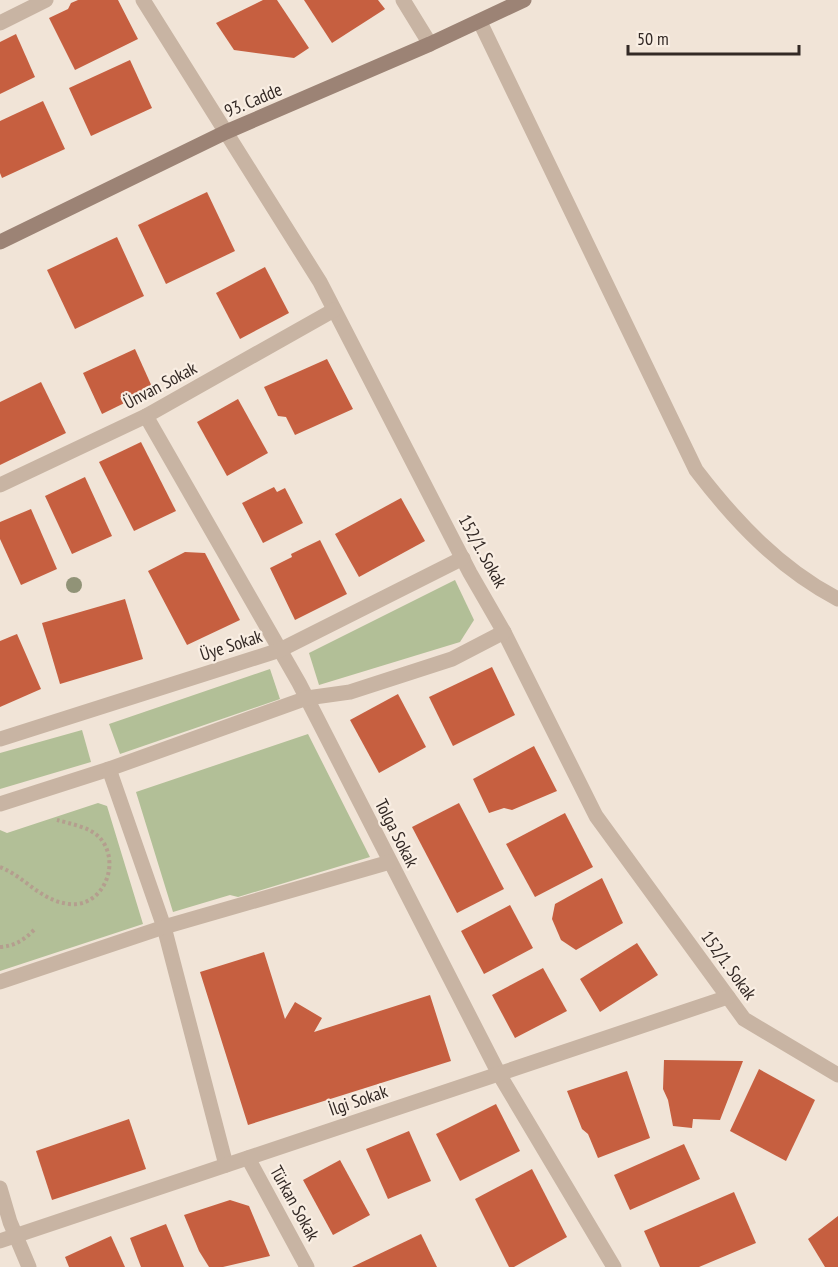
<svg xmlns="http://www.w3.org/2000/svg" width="838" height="1267" font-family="'PT Sans Narrow',sans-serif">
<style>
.green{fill:#b2bf97}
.building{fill:#c65f40}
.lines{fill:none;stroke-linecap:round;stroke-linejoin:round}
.path{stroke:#b49e8e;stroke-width:4;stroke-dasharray:3 3;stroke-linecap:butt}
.street{stroke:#c8b4a3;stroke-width:15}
.secondary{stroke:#9c8375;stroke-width:15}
.tree{fill:#919377}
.labels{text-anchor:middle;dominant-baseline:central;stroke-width:4.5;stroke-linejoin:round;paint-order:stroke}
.street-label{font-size:18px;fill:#332925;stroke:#f9eee3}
</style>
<rect width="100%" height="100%" fill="#f1e4d7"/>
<!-- green -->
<g class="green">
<polygon points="455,580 474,620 460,642 319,685 309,653"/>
<polygon points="270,669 280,699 120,754 109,724"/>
<polygon points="82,730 91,762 0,789 0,753"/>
<polygon points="308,734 370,857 238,897 230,895 173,912 136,792"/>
<polygon points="98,803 107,806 143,924 0,971 0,830 7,833"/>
</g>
<!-- building -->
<g class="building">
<polygon points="78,0 118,0 138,39 75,70 49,18 68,9 71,3"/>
<polygon points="263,0 277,0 309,48 294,58 234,50 216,23"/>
<polygon points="304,0 378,0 385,9 332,43"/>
<polygon points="16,34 35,77 0,94 0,42"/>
<polygon points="130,60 152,108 91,136 69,88"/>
<polygon points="43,101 65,149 2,178 0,173 0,121"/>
<polygon points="207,192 235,251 166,284 138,225"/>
<polygon points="117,237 144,296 75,329 47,270"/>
<polygon points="265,267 289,313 240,339 216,293"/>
<polygon points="135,349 153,389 102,414 83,373"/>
<polygon points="327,359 353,409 295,435 286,417 278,416 264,387"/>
<polygon points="41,382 66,433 0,465 0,402"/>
<polygon points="238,399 268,453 227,476 197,422"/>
<polygon points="141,442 176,511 134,531 99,462"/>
<polygon points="85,477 112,536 72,554 45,496"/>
<polygon points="274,487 277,492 285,488 303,523 263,543 242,503"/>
<polygon points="401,498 425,541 359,577 335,534"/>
<polygon points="31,509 57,569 21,585 0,539 0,522"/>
<polygon points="320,540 347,594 295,620 270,568 292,557 291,554"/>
<polygon points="185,552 205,553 240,620 187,645 148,571"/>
<polygon points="125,599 143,659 60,684 42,623"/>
<polygon points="17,634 41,689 0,707 0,641"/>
<polygon points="492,667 515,715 453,746 429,697"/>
<polygon points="398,694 426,747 379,773 350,720"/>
<polygon points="534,746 557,791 512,810 504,808 489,813 473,779"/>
<polygon points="459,803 504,889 457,913 412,827"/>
<polygon points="565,813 593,867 535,897 506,844"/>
<polygon points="602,878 623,923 576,950 561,940 552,919 555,904"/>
<polygon points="510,905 533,948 484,974 461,931"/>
<polygon points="637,943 658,975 600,1012 580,979"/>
<polygon points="264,952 285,1019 295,1002 322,1018 314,1032 430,995 451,1061 248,1125 200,972"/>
<polygon points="543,968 567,1011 515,1038 492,995"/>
<polygon points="664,1060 743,1061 720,1120 693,1119 692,1128 673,1126 668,1100 663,1089"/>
<polygon points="759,1069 815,1100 786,1161 730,1131"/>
<polygon points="627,1071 650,1138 598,1158 588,1134 582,1129 567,1091"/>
<polygon points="496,1104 520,1151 460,1181 436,1134"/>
<polygon points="129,1119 146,1169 52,1200 36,1151"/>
<polygon points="409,1131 431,1181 388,1199 366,1149"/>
<polygon points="684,1144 700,1179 630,1210 614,1175"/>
<polygon points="340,1160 370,1215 333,1235 303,1180"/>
<polygon points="532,1169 567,1237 514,1267 509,1267 475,1199"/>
<polygon points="734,1192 756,1243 699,1267 660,1267 644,1231"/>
<polygon points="230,1200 249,1206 270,1256 223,1267 209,1267 199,1251 184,1215"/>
<polygon points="838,1216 838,1267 825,1267 808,1239"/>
<polygon points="166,1224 184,1267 141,1267 130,1238"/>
<polygon points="421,1234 437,1267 352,1267"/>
<polygon points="111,1236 125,1267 69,1267 65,1257"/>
</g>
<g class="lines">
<!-- path -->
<g class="path">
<path d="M0 867C25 877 41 901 69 904 103 908 122 863 100 838 90 827 71 824 57 820"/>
<path d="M0 947C15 946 24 940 35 929"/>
</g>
<!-- street -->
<g class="street">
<polyline points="143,0 320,282 470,573 504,632 596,816 744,1019 838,1075"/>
<polyline points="403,0 430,44"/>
<path d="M480 22 696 470C735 521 780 569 838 599"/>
<polyline points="0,23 46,0"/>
<polyline points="146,416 299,683 499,1074 614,1267"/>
<polyline points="0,485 146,416 334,310"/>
<polyline points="0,739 280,650 463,558"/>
<polyline points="109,769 164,927 226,1165"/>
<polyline points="0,804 109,769 307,698 350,692 452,659 504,632"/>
<polyline points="0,982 164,927 390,862"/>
<polyline points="248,1158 307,1267"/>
<polyline points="0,1188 10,1222 29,1267"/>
<polyline points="0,1241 728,997"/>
</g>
<!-- secondary -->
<polyline class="secondary" points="0,242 226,132 430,44 524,0"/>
</g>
<!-- trees -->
<circle class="tree" cx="74" cy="585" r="8"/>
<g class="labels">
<!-- street labels -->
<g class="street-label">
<text transform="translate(253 100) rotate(-23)">93. Cadde</text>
<text transform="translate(160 385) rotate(-28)">Ünvan Sokak</text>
<text transform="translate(483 551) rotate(61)">152/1. Sokak</text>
<text transform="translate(231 645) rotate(-18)">Üye Sokak</text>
<text transform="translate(397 833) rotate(63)">Tolga Sokak</text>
<text transform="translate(729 965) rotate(54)">152/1. Sokak</text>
<text transform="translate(358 1100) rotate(-19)">İlgi Sokak</text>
<text transform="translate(295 1203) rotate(61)">Türkan Sokak</text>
</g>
</g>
<!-- scale -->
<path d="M628 45v9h171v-9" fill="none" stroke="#332925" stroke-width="3"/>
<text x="637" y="45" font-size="18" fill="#332925" stroke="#f9eee3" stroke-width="4.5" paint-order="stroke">50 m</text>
</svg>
